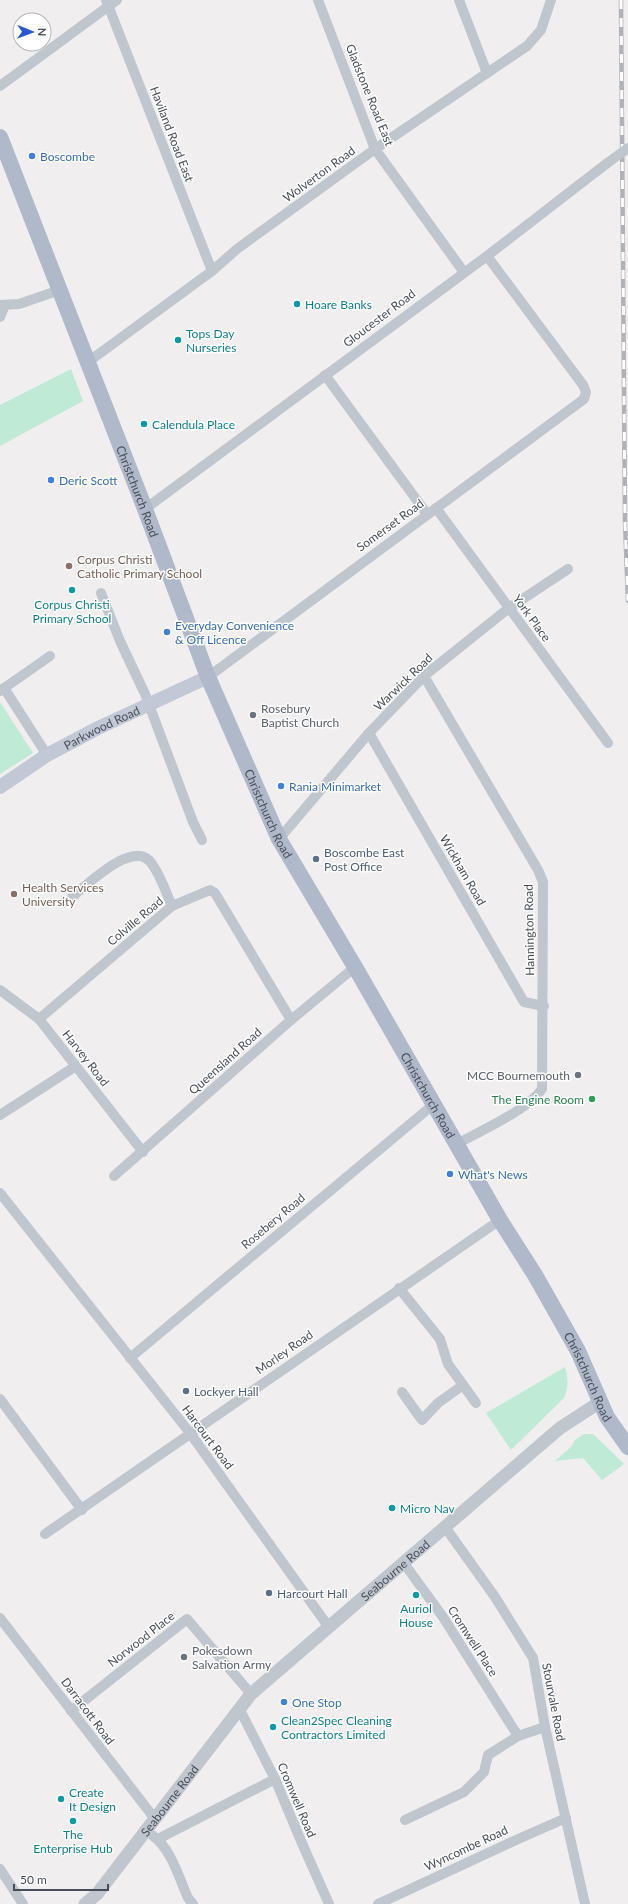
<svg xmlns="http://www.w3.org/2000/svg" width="628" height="1904" font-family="Lato,sans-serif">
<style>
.green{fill:#bfead6}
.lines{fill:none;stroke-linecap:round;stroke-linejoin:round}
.minor{stroke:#bfc6ce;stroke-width:10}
.tertiary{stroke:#bfc6ce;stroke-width:13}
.secondary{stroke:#c2c8d5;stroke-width:14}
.primary{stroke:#afb9ca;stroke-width:16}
.rail-casing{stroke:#b0b2b7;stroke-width:4.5}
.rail{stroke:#fff;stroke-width:3;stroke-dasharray:9;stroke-linecap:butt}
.minor-bridge{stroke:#bfc6ce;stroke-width:10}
.shop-dot{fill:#3f7fe0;stroke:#fff;stroke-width:1.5}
.culture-dot{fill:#0f9aa8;stroke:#fff;stroke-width:1.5}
.education-dot{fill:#8d6e63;stroke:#fff;stroke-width:1.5}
.worship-dot{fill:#6b7280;stroke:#fff;stroke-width:1.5}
.service-dot{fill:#5c6f8a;stroke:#fff;stroke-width:1.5}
.leisure-dot{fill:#2e9e5b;stroke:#fff;stroke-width:1.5}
.labels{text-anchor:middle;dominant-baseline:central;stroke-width:3;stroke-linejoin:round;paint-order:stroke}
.street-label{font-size:12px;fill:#474e59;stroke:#fff}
.shop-label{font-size:12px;fill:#366cbe;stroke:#fff;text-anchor:start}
.culture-label{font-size:12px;fill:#0d838f;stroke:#fff;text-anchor:start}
.education-label{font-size:12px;fill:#785e54;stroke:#fff;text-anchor:start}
.worship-label{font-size:12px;fill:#5b616d;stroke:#fff;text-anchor:start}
.service-label{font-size:12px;fill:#4e5e75;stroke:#fff;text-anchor:start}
.leisure-label{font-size:12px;fill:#27864d;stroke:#fff;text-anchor:end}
</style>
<rect width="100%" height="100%" fill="#f0eeee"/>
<!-- green -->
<g class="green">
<polygon points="71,369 83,401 0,446 0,405"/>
<polygon points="0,702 33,753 0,774"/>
<path d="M565 1367C568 1379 569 1386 564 1398L511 1450 486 1413Z"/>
<polygon points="584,1434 593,1434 624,1464 602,1480 583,1458 555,1461 571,1447 575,1440"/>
</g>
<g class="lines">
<!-- minor -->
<g class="minor">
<polyline points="106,0 212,271"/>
<polyline points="318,0 375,149 463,271"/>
<polyline points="459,0 487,73"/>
<polyline points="0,86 117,0"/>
<polyline points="0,305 19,304 60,290"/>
<polyline points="0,317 5,305"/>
<polyline points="88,362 212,271 237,249 375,149 527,46 541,30 551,0"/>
<polyline points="325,375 427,514"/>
<polyline points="436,508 608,743"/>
<polyline points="145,509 487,256 606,164"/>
<polyline points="101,593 120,641 145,694 193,822 202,840"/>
<path d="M424 676 538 870 543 882 542 1089C528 1110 480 1131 457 1144"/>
<polyline points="208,677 584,399 586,392 583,385 487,256"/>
<polyline points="4,688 47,755"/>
<polyline points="0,691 50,656"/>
<polyline points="369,733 524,1002 544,1006"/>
<polyline points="279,839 369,733 424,676 509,608 568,569"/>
<path d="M72 897C87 885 135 837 152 864 161 876 166 893 172 906"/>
<polyline points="0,990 39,1019 143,1152"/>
<polyline points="39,1019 172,906 210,890 215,893 291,1020"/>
<polyline points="0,1115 76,1066"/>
<polyline points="114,1176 291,1020 355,967"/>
<polyline points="0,1193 190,1433 328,1626"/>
<polyline points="399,1288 440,1339 448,1364 476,1403"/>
<polyline points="130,1358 434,1104"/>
<polyline points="402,1392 422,1420 438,1403 463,1385"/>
<polyline points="0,1399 82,1510"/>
<polyline points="445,1527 495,1597 533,1658 545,1727 585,1904"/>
<polyline points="45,1534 500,1220"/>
<polyline points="403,1562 443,1617 518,1736"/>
<polyline points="0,1618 155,1819"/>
<polyline points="239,1708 275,1779 301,1841 329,1904"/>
<polyline points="71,1711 187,1619 251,1694"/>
<polyline points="405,1820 464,1792 484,1772 488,1755 518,1736 545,1727"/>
<path d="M152 1835C171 1848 179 1878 188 1898L193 1904"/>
<polyline points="158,1839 275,1779"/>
<polyline points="0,1869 23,1904"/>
<polyline points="378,1904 516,1840 566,1818"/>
</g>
<!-- tertiary -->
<path class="tertiary" id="s1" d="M85 1904 97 1894 251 1694 560 1428 600 1402"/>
<!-- secondary -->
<path class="secondary" id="s2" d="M0 787 47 755 98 728 208 677"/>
<!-- primary -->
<path class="primary" id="s3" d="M0 137 145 509 208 677 279 839 355 967 500 1220 535 1275 578 1351 607 1417 628 1447"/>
<defs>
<polyline id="rail" points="621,0 625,522 628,601"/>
</defs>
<!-- rail casing -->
<use href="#rail" class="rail-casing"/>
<!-- rail -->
<use href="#rail" class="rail"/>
<!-- minor-bridge -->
<polyline class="minor-bridge" points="606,164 628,148"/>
</g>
<!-- markers -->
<g class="shop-dot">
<circle cx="32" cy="156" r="4"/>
<circle cx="51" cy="480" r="4"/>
<circle cx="167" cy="632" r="4"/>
<circle cx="281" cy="786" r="4"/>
<circle cx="450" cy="1174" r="4"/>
<circle cx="284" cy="1702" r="4"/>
</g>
<g class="culture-dot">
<circle cx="297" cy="304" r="4"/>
<circle cx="178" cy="340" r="4"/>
<circle cx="144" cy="424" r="4"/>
<circle cx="72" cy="590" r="4"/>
<circle cx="392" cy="1508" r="4"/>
<circle cx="416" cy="1595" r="4"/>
<circle cx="273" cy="1727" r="4"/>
<circle cx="61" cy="1799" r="4"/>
<circle cx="73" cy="1821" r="4"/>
</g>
<g class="education-dot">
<circle cx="69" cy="566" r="4"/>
<circle cx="14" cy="894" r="4"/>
</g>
<g class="worship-dot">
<circle cx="253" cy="715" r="4"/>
<circle cx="578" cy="1075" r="4"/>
<circle cx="184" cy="1657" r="4"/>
</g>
<g class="service-dot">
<circle cx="316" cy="859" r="4"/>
<circle cx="186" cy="1391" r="4"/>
<circle cx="269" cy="1593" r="4"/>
</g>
<circle class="leisure-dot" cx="592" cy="1099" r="4"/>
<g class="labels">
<!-- street labels -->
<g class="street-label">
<text transform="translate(370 95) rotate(68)">Gladstone Road East</text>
<text transform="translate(172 134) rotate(69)">Haviland Road East</text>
<text transform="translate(319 174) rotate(-36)">Wolverton Road</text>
<text transform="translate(379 318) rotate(-37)">Gloucester Road</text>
<text stroke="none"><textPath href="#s3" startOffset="380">Christchurch Road</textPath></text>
<text transform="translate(390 525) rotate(-36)">Somerset Road</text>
<text transform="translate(532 618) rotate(54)">York Place</text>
<text transform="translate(403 682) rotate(-44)">Warwick Road</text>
<text stroke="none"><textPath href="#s2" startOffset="118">Parkwood Road</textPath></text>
<text stroke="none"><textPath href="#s3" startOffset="728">Christchurch Road</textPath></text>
<text transform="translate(463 870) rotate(60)">Wickham Road</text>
<text transform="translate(135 921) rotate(-40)">Colville Road</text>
<text transform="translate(529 930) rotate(-91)">Hannington Road</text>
<text transform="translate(86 1058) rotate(52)">Harvey Road</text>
<text transform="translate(225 1061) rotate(-42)">Queensland Road</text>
<text stroke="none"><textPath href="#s3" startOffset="1052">Christchurch Road</textPath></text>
<text transform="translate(273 1221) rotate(-40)">Rosebery Road</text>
<text transform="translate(284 1352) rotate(-35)">Morley Road</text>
<text stroke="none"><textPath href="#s3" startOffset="1376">Christchurch Road</textPath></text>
<text transform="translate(208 1437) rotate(53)">Harcourt Road</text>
<text stroke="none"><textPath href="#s1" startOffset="458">Seabourne Road</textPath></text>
<text transform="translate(141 1639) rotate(-38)">Norwood Place</text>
<text transform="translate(473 1641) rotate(57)">Cromwell Place</text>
<text transform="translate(554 1702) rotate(79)">Stourvale Road</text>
<text transform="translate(88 1711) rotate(53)">Darracott Road</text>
<text stroke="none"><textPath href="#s1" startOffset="134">Seabourne Road</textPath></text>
<text transform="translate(297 1800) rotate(67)">Cromwell Road</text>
<text transform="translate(466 1848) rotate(-25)">Wyncombe Road</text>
</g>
<!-- shop labels -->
<g class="shop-label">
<text x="40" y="156">Boscombe</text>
<text x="59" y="480">Deric Scott</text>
<text x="175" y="625">Everyday Convenience<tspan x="175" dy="14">&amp; Off Licence</tspan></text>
<text x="289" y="786">Rania Minimarket</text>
<text x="458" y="1174">What's News</text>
<text x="292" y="1702">One Stop</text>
</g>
<!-- culture labels -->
<g class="culture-label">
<text x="305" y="304">Hoare Banks</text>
<text x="186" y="333">Tops Day<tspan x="186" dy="14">Nurseries</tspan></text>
<text x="152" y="424">Calendula Place</text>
<text x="72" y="604" text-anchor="middle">Corpus Christi<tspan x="72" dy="14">Primary School</tspan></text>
<text x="400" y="1508">Micro Nav</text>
<text x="416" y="1608" text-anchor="middle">Auriol<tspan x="416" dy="14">House</tspan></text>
<text x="281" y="1720">Clean2Spec Cleaning<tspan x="281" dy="14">Contractors Limited</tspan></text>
<text x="69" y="1792">Create<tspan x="69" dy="14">It Design</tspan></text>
<text x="73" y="1834" text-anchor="middle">The<tspan x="73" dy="14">Enterprise Hub</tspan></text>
</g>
<!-- education labels -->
<g class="education-label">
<text x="77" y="559">Corpus Christi<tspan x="77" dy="14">Catholic Primary School</tspan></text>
<text x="22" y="887">Health Services<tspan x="22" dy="14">University</tspan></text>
</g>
<!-- worship labels -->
<g class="worship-label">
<text x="261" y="708">Rosebury<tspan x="261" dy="14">Baptist Church</tspan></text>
<text x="570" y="1075" text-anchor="end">MCC Bournemouth</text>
<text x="192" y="1650">Pokesdown<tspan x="192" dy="14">Salvation Army</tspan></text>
</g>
<!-- service labels -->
<g class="service-label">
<text x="324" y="852">Boscombe East<tspan x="324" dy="14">Post Office</tspan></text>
<text x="194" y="1391">Lockyer Hall</text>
<text x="277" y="1593">Harcourt Hall</text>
</g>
<!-- leisure labels -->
<g class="leisure-label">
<text x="584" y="1099">The Engine Room</text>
</g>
</g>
<!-- north arrow -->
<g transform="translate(32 32) rotate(91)"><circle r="19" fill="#ffffff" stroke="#b5b8bd"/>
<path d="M0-3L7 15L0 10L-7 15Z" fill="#2858cf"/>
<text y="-6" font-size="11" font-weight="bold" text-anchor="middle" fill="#474e59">N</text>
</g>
<!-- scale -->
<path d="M14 1884v6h94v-6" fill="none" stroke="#474e59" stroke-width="2"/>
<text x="20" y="1884" font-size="12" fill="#474e59" stroke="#ffffff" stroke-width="3" paint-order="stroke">50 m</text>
</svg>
